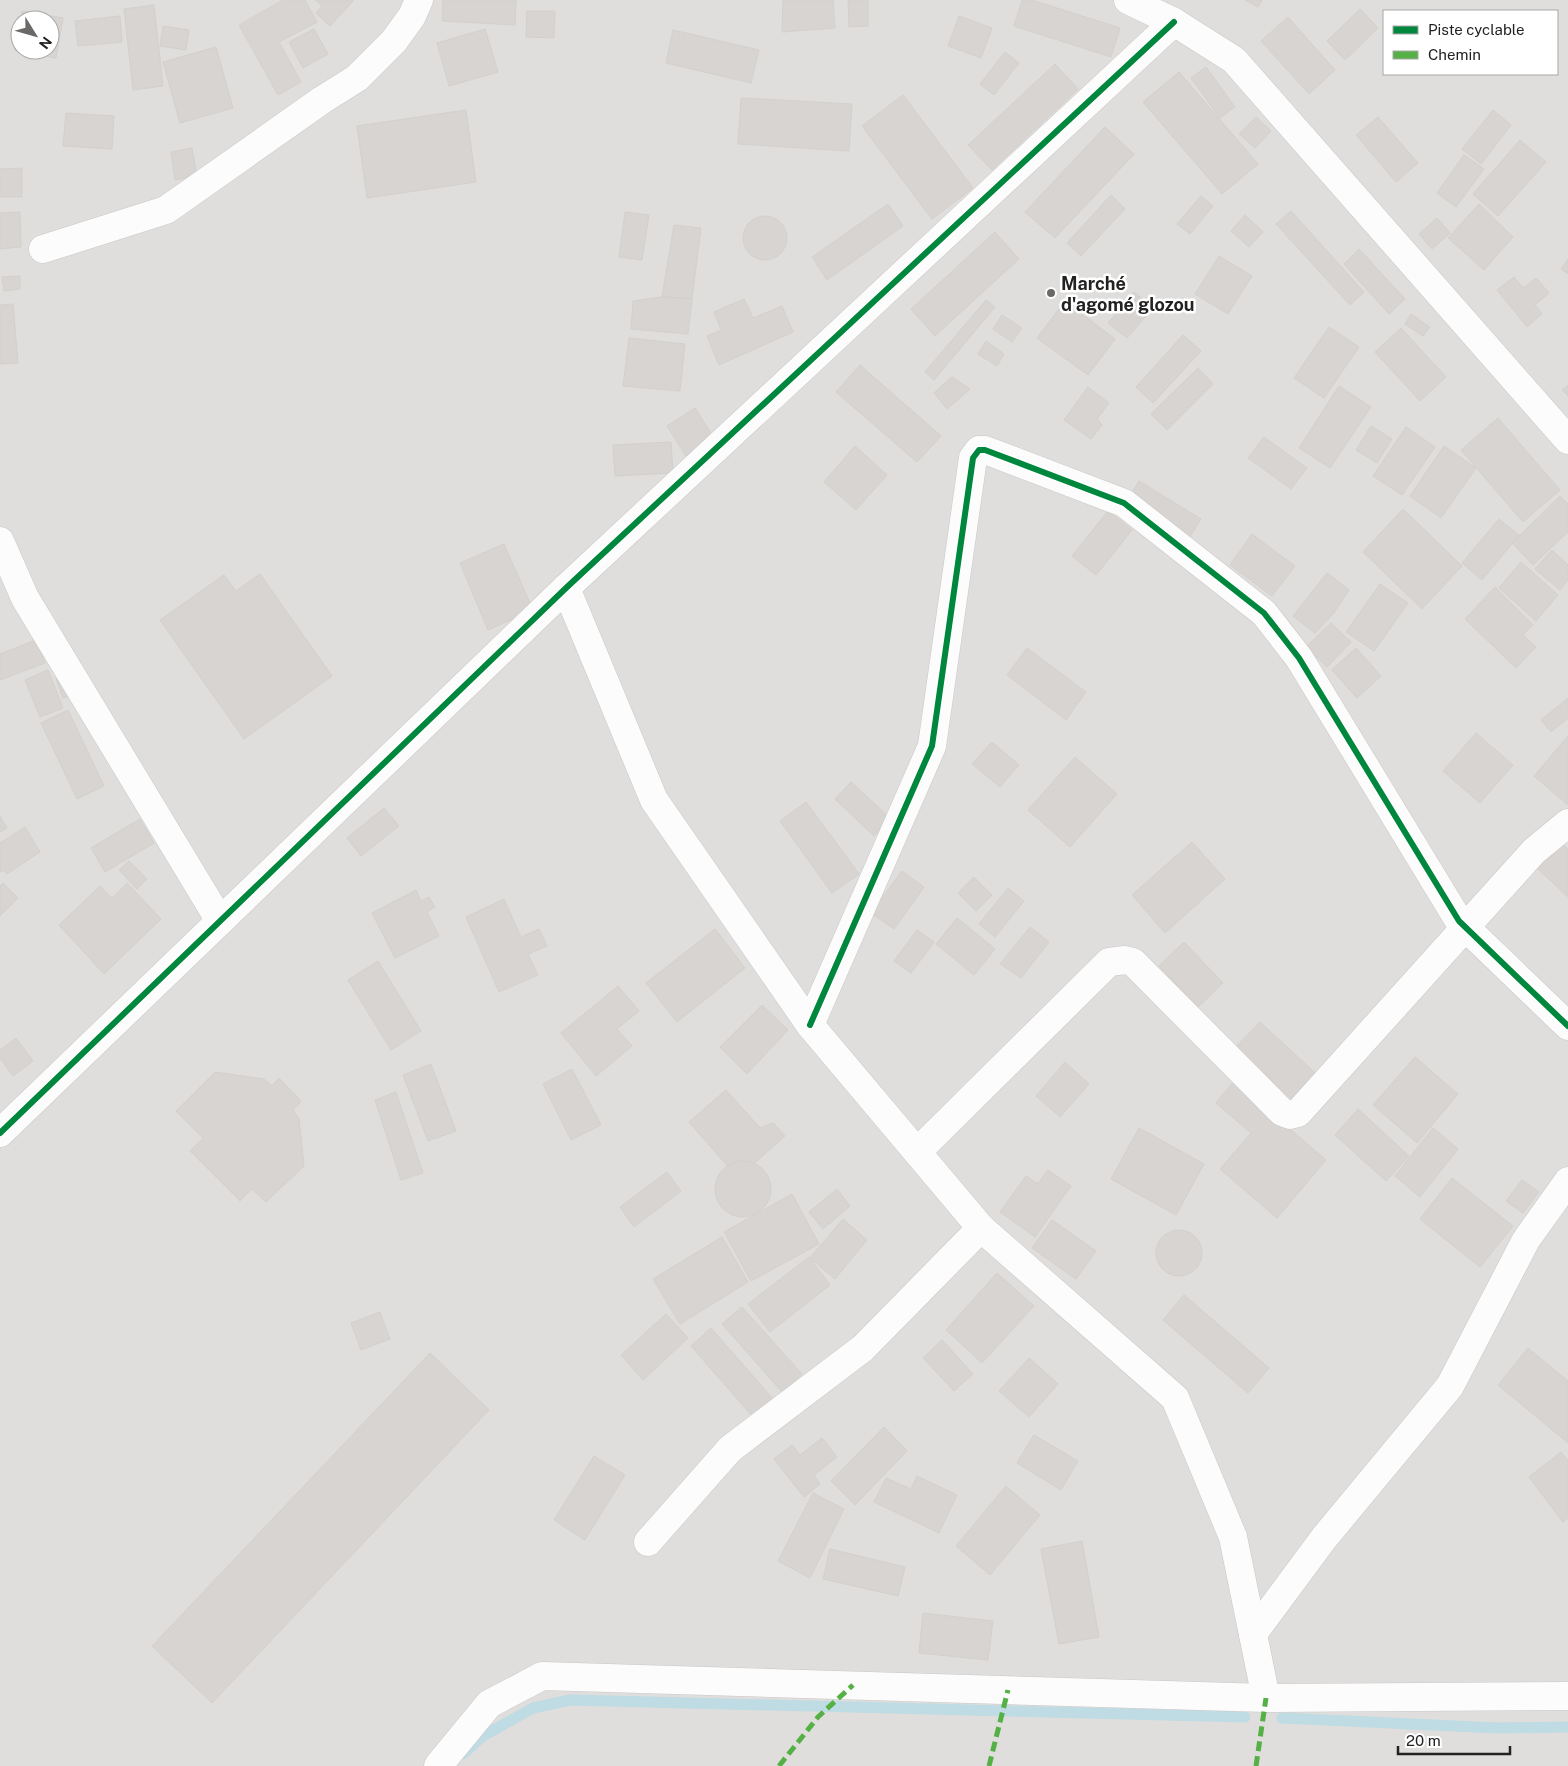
<svg xmlns="http://www.w3.org/2000/svg" width="1568" height="1766" font-family="'Public Sans',sans-serif">
<style>
.residential{fill:#dfdedc;fill-rule:evenodd}
.lines{fill:none;stroke-linecap:round;stroke-linejoin:round}
.stream{stroke:#bfdbe3;stroke-width:11}
.building{fill:#d7d4d2;stroke:#d3d0cc}
.minor-casing{stroke:#c9c8c7;stroke-width:29}
.tertiary-casing{stroke:#c9c8c7;stroke-width:29}
.minor{stroke:#fdfcfc;stroke-width:28}
.tertiary{stroke:#fdfcfc;stroke-width:28}
.quiet{stroke:#55b145;stroke-width:5;stroke-dasharray:10 5;stroke-linecap:butt}
.cycleway-casing{stroke:#fff;stroke-width:9}
.cycleway{stroke:#00873e;stroke-width:6}
.poi-dot{fill:#6a6968;stroke:#fff;stroke-width:2}
.labels{text-anchor:middle;dominant-baseline:central;stroke-width:5;stroke-linejoin:round;paint-order:stroke}
.poi-label{font-size:18px;font-weight:bold;fill:#222;stroke:#fff;text-anchor:start}
</style>
<rect width="100%" height="100%" fill="#f0eeeb"/>
<!-- residential -->
<path class="residential" d="M0 0H1568V1766H0ZM1384 11H1557V74H1384ZM20 20H50V50H20Z"/>
<g class="lines">
<!-- stream -->
<g class="stream">
<polyline points="1282,1718 1498,1728 1568,1727"/>
<polyline points="463,1754 483,1736 533,1708 570,1700 1245,1717"/>
</g>
</g>
<!-- building -->
<g class="building">
<polygon points="283,0 305,0 317,22 279,42 301,82 278,95 239,25"/>
<polygon points="315,0 354,0 330,26 316,13 322,6"/>
<polygon points="443,0 516,0 515,25 442,21"/>
<polygon points="783,0 833,0 835,28 782,32"/>
<polygon points="848,0 868,0 868,26 849,27"/>
<polygon points="1022,0 1032,0 1120,28 1111,57 1014,26"/>
<polygon points="1245,0 1262,0 1258,7"/>
<polygon points="154,5 163,86 133,90 124,9"/>
<polygon points="1360,9 1378,28 1345,60 1327,41"/>
<polygon points="22,11 63,18 56,58 15,51 20,24 20,50 50,50 50,20 21,20"/>
<polygon points="527,11 555,11 554,38 526,37"/>
<polygon points="120,16 122,42 78,46 75,21"/>
<polygon points="959,16 992,28 981,58 948,46"/>
<polygon points="1288,17 1335,70 1309,94 1261,41"/>
<polygon points="163,26 189,30 186,50 160,46"/>
<polygon points="314,29 328,54 303,68 289,42"/>
<polygon points="485,29 498,72 449,86 437,43"/>
<polygon points="673,30 759,50 751,83 666,63"/>
<polygon points="216,47 233,108 180,123 163,62"/>
<polygon points="1005,52 1019,63 994,95 980,84"/>
<polygon points="1055,64 1078,89 992,170 968,145"/>
<polygon points="1206,67 1235,107 1220,118 1191,78"/>
<polygon points="1179,72 1258,164 1222,194 1143,102"/>
<polygon points="903,95 973,188 932,219 862,126"/>
<polygon points="741,98 852,104 849,151 738,144"/>
<polygon points="466,110 476,182 367,198 357,126"/>
<polygon points="1493,110 1511,125 1481,164 1462,149"/>
<polygon points="66,113 114,116 112,149 63,146"/>
<polygon points="1256,117 1271,131 1255,148 1239,134"/>
<polygon points="1378,117 1418,163 1396,182 1356,135"/>
<polygon points="1105,127 1134,154 1055,238 1025,212"/>
<polygon points="1520,140 1546,162 1498,216 1473,194"/>
<polygon points="192,148 197,176 175,180 171,152"/>
<polygon points="1464,155 1484,169 1456,207 1437,193"/>
<polygon points="22,168 22,197 0,197 0,169"/>
<polygon points="1111,195 1125,209 1081,256 1067,243"/>
<polygon points="1201,196 1213,206 1190,234 1177,224"/>
<polygon points="888,204 903,226 827,280 812,257"/>
<polygon points="1479,204 1513,237 1484,270 1448,238"/>
<polygon points="1291,211 1364,292 1350,305 1276,224"/>
<polygon points="20,212 21,247 0,249 0,213"/>
<polygon points="625,212 649,215 642,260 619,257"/>
<polygon points="1245,215 1263,232 1249,247 1231,231"/>
<circle cx="765" cy="238" r="22"/>
<polygon points="1437,218 1450,233 1432,249 1419,234"/>
<polygon points="674,225 701,228 692,299 662,297"/>
<polygon points="995,232 1019,259 935,336 911,309"/>
<polygon points="1359,249 1405,299 1389,314 1344,264"/>
<polygon points="1219,256 1252,276 1228,314 1195,294"/>
<polygon points="1568,259 1568,274 1561,269"/>
<polygon points="20,276 20,289 4,291 2,277"/>
<polygon points="1514,277 1523,288 1536,278 1549,293 1535,305 1542,314 1527,327 1497,290"/>
<polygon points="1134,292 1153,308 1127,338 1108,323"/>
<polygon points="662,297 692,299 688,334 631,329 633,301"/>
<polygon points="744,299 753,318 782,306 793,332 719,365 707,336 721,330 714,312"/>
<polygon points="986,300 995,307 934,380 925,372"/>
<polygon points="1065,301 1115,339 1088,375 1037,338"/>
<polygon points="13,304 18,363 0,364 0,305"/>
<polygon points="1411,314 1430,327 1423,336 1405,324"/>
<polygon points="1002,315 1022,328 1012,342 993,329"/>
<polygon points="1329,327 1359,347 1324,398 1294,378"/>
<polygon points="1401,328 1446,377 1420,401 1375,352"/>
<polygon points="1183,335 1201,351 1153,403 1136,387"/>
<polygon points="629,338 685,344 680,391 623,386"/>
<polygon points="986,341 1004,354 997,366 978,354"/>
<polygon points="860,365 941,436 917,462 836,392"/>
<polygon points="1198,368 1213,384 1167,430 1151,414"/>
<polygon points="952,377 970,389 947,409 934,393"/>
<polygon points="1568,385 1568,396 1562,390"/>
<polygon points="1339,386 1371,407 1330,468 1299,448"/>
<polygon points="1088,387 1109,403 1097,419 1102,425 1091,439 1064,420"/>
<polygon points="695,408 714,438 686,456 667,426"/>
<polygon points="1498,418 1560,490 1523,522 1461,450"/>
<polygon points="1371,426 1392,439 1377,463 1356,450"/>
<polygon points="1406,427 1435,447 1402,495 1373,476"/>
<polygon points="1264,437 1307,468 1291,489 1248,458"/>
<polygon points="671,442 673,473 615,476 613,445"/>
<polygon points="855,446 887,475 856,510 824,482"/>
<polygon points="1444,446 1476,468 1441,518 1410,496"/>
<polygon points="1139,481 1201,519 1189,538 1127,501"/>
<polygon points="1560,496 1568,504 1568,532 1533,565 1512,543"/>
<polygon points="1403,509 1462,566 1422,609 1363,552"/>
<polygon points="1108,511 1132,530 1096,575 1072,556"/>
<polygon points="1499,519 1519,535 1482,580 1462,563"/>
<polygon points="1252,534 1295,566 1272,596 1230,565"/>
<polygon points="504,544 533,610 488,630 460,563"/>
<polygon points="1552,550 1568,565 1568,580 1560,590 1535,569"/>
<polygon points="1521,562 1558,595 1536,621 1499,588"/>
<polygon points="1327,573 1349,590 1333,614 1315,633 1293,616"/>
<polygon points="260,574 332,676 244,739 160,620 224,575 236,591"/>
<polygon points="1380,584 1408,603 1374,651 1346,632"/>
<polygon points="1495,587 1533,625 1523,635 1536,647 1516,668 1465,619"/>
<polygon points="1331,623 1351,642 1327,667 1306,647"/>
<polygon points="36,640 45,663 0,680 0,654"/>
<polygon points="1027,648 1086,692 1066,720 1007,675"/>
<polygon points="1356,648 1381,676 1357,698 1332,670"/>
<polygon points="48,670 63,708 40,717 25,680"/>
<polygon points="66,676 72,695 63,698 56,679"/>
<polygon points="1568,698 1568,718 1551,732 1541,720"/>
<polygon points="68,710 104,786 77,799 41,723"/>
<polygon points="1476,733 1513,765 1480,803 1443,771"/>
<polygon points="1568,736 1568,805 1534,776"/>
<polygon points="992,742 1019,765 1000,787 972,764"/>
<polygon points="1075,757 1117,794 1070,847 1028,810"/>
<polygon points="851,782 890,818 874,836 835,799"/>
<polygon points="806,802 859,874 832,893 780,821"/>
<polygon points="384,808 399,826 361,856 347,838"/>
<polygon points="0,816 7,828 0,832"/>
<polygon points="140,819 154,843 105,872 91,848"/>
<polygon points="25,827 40,852 7,874 4,870 0,872 0,843"/>
<polygon points="1192,842 1225,879 1165,933 1132,895"/>
<polygon points="1561,842 1568,849 1568,897 1537,868"/>
<polygon points="129,861 147,879 137,889 119,870"/>
<polygon points="902,871 924,887 894,929 871,913"/>
<polygon points="974,877 992,895 976,911 958,893"/>
<polygon points="3,883 18,898 0,916 0,886"/>
<polygon points="127,883 161,919 104,974 59,925 100,886 112,898"/>
<polygon points="1008,888 1024,901 995,937 979,924"/>
<polygon points="416,890 421,901 429,897 435,907 427,912 439,936 395,958 372,913"/>
<polygon points="504,899 521,937 539,929 547,946 528,954 538,975 499,992 466,917"/>
<polygon points="957,918 995,949 974,975 936,944"/>
<polygon points="1030,927 1049,942 1021,978 1000,964"/>
<polygon points="715,929 745,968 677,1022 646,983"/>
<polygon points="917,930 934,942 911,973 894,961"/>
<polygon points="1184,942 1223,983 1198,1007 1159,966"/>
<polygon points="378,961 421,1031 391,1050 348,980"/>
<polygon points="618,986 639,1011 617,1029 632,1046 596,1076 561,1033"/>
<polygon points="762,1005 788,1030 747,1074 720,1047"/>
<polygon points="1260,1022 1323,1080 1299,1106 1236,1047"/>
<polygon points="16,1038 33,1061 13,1076 0,1058 0,1050"/>
<polygon points="1415,1057 1458,1094 1417,1143 1373,1105"/>
<polygon points="1065,1062 1089,1084 1060,1117 1036,1096"/>
<polygon points="431,1064 456,1131 428,1141 403,1075"/>
<polygon points="572,1069 601,1125 571,1140 543,1084"/>
<polygon points="215,1072 264,1079 272,1086 279,1078 301,1101 293,1110 299,1119 304,1166 266,1202 252,1189 240,1201 190,1151 203,1138 176,1111"/>
<polygon points="1234,1081 1326,1160 1277,1218 1220,1169 1251,1133 1216,1103"/>
<polygon points="726,1090 760,1128 773,1123 785,1136 738,1178 689,1122"/>
<polygon points="396,1092 423,1173 401,1180 375,1100"/>
<polygon points="1358,1109 1409,1156 1386,1181 1335,1135"/>
<polygon points="1139,1128 1204,1164 1176,1215 1111,1179"/>
<polygon points="1433,1128 1458,1149 1420,1197 1395,1176"/>
<circle cx="743" cy="1189" r="28"/>
<polygon points="1048,1170 1071,1186 1035,1237 1000,1212 1026,1176 1038,1184"/>
<polygon points="667,1172 681,1191 634,1227 620,1207"/>
<polygon points="1452,1178 1513,1226 1480,1267 1420,1219"/>
<polygon points="1522,1180 1539,1192 1523,1213 1506,1201"/>
<polygon points="837,1189 850,1206 823,1229 809,1212"/>
<polygon points="792,1194 819,1244 751,1281 724,1232"/>
<polygon points="843,1219 867,1240 835,1279 810,1258"/>
<polygon points="1052,1220 1096,1251 1076,1279 1032,1248"/>
<circle cx="1179" cy="1253" r="23"/>
<polygon points="722,1237 748,1282 680,1324 653,1279"/>
<polygon points="809,1257 830,1285 770,1332 748,1304"/>
<polygon points="997,1273 1034,1306 982,1363 946,1330"/>
<polygon points="1184,1295 1269,1368 1248,1393 1163,1320"/>
<polygon points="742,1307 802,1374 782,1392 722,1324"/>
<polygon points="380,1312 390,1339 361,1350 351,1323"/>
<polygon points="666,1314 688,1338 643,1380 621,1355"/>
<polygon points="711,1328 774,1400 754,1418 691,1346"/>
<polygon points="942,1340 973,1374 954,1391 923,1358"/>
<polygon points="1528,1348 1568,1381 1568,1443 1498,1385"/>
<polygon points="430,1353 489,1410 212,1703 152,1646"/>
<polygon points="1029,1358 1058,1384 1029,1417 999,1391"/>
<polygon points="884,1427 907,1451 855,1505 831,1481"/>
<polygon points="1034,1435 1078,1461 1061,1490 1017,1463"/>
<polygon points="822,1438 837,1457 814,1475 820,1484 804,1497 774,1459 792,1445 800,1455"/>
<polygon points="1561,1452 1568,1461 1568,1518 1563,1522 1529,1477"/>
<polygon points="594,1456 625,1475 585,1540 554,1520"/>
<polygon points="917,1476 957,1495 939,1533 874,1502 886,1478 911,1489"/>
<polygon points="1006,1486 1040,1515 990,1575 956,1546"/>
<polygon points="813,1493 844,1509 810,1578 778,1561"/>
<polygon points="1082,1541 1099,1637 1059,1644 1041,1549"/>
<polygon points="830,1549 905,1567 898,1596 823,1579"/>
<polygon points="923,1613 993,1621 988,1660 919,1653"/>
</g>
<g class="lines">
<defs>
<g id="minor">
<polyline points="43,249 166,210 322,100 357,78 394,41 412,16 419,0"/>
<polyline points="0,541 25,598 220,921"/>
<polyline points="566,588 654,800 810,1025 981,1228 1175,1398 1233,1537 1266,1698"/>
<polyline points="810,1025 932,746 973,458 979,450 985,450 1124,503 1264,613 1299,658 1459,921 1568,1026"/>
<polyline points="0,1133 566,588 1174,22"/>
<polyline points="917,1152 1109,962 1125,960 1133,962 1282,1112 1290,1115 1298,1113 1534,851 1568,823"/>
<polyline points="648,1542 730,1449 863,1348 981,1228"/>
<polyline points="1253,1634 1324,1538 1450,1386 1526,1240 1568,1181"/>
<polyline points="438,1766 489,1704 542,1676 1266,1698 1568,1696"/>
</g>
<polyline id="tertiary" points="1128,0 1174,22 1234,60 1568,440"/>
</defs>
<!-- minor casing -->
<use href="#minor" class="minor-casing"/>
<!-- tertiary casing -->
<use href="#tertiary" class="tertiary-casing"/>
<!-- minor -->
<use href="#minor" class="minor"/>
<!-- tertiary -->
<use href="#tertiary" class="tertiary"/>
<!-- quiet -->
<g class="quiet">
<polyline points="779,1766 818,1717 853,1685"/>
<polyline points="989,1766 1008,1690"/>
<polyline points="1256,1766 1266,1698"/>
</g>
<defs>
<g id="cycleway">
<polyline points="810,1025 932,746 973,458 979,450 985,450 1124,503 1264,613 1299,658 1459,921 1568,1026"/>
<polyline points="0,1133 566,588 1174,22"/>
</g>
</defs>
<!-- cycleway casing -->
<use href="#cycleway" class="cycleway-casing"/>
<!-- cycleway -->
<use href="#cycleway" class="cycleway"/>
</g>
<!-- markers -->
<circle class="poi-dot" cx="1051" cy="293" r="5"/>
<g class="labels">
<!-- poi labels -->
<g class="poi-label">
<text x="1061" y="283">Marché<tspan x="1061" dy="21">d'agomé glozou</tspan></text>
</g>
</g>
<!-- legend -->
<rect x="1383" y="10" width="175" height="65" fill="#ffffff" stroke="#a7a7a7"/>
<rect x="1393" y="26" width="25" height="8" fill="#00873e" stroke="#a7a7a7"/>
<text x="1428" y="35" font-size="15" fill="#222222">Piste cyclable</text>
<rect x="1393" y="51" width="25" height="8" fill="#55b145" stroke="#a7a7a7"/>
<text x="1428" y="60" font-size="15" fill="#222222">Chemin</text>
<!-- north arrow -->
<g transform="translate(35 35) rotate(127)"><circle r="24" fill="#ffffff" stroke="#a7a7a7"/>
<path d="M0-4L9 19L0 12L-9 19Z" fill="#6a6968"/>
<text y="-8" font-size="14" font-weight="bold" text-anchor="middle" fill="#222222">N</text>
</g>
<!-- scale -->
<path d="M1398 1746v8h112v-8" fill="none" stroke="#222222" stroke-width="2.5"/>
<text x="1406" y="1746" font-size="15" fill="#222222" stroke="#ffffff" stroke-width="4" paint-order="stroke">20 m</text>
</svg>
